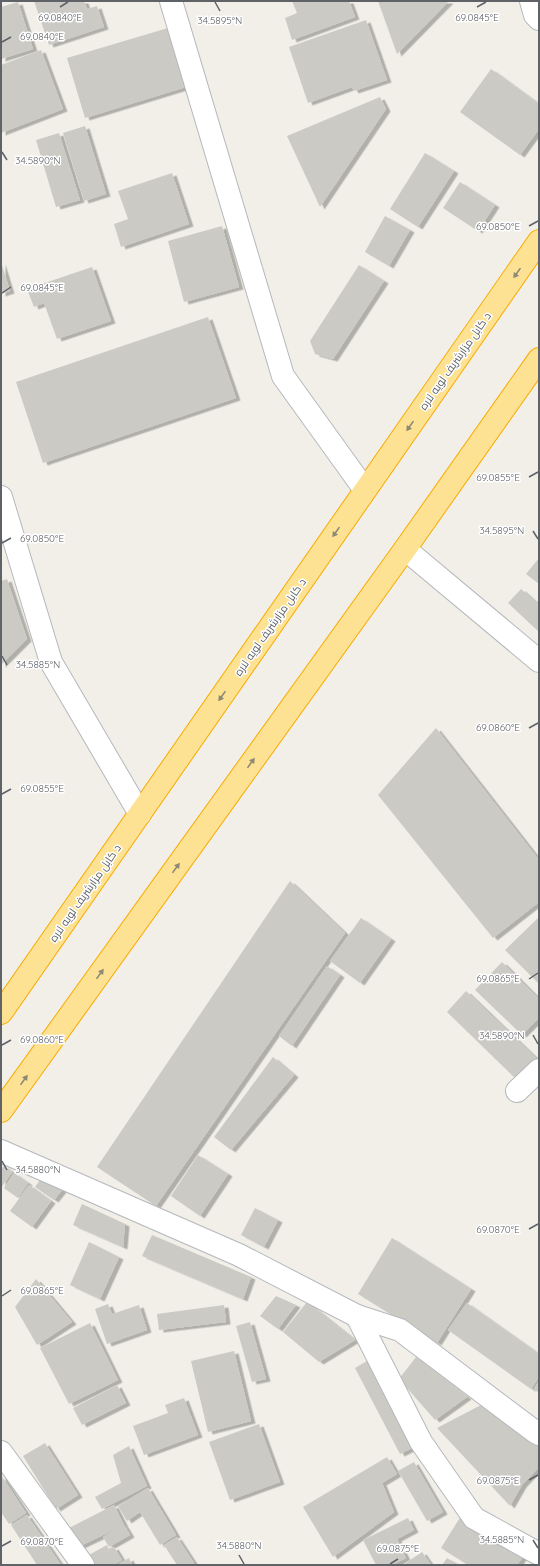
<svg xmlns="http://www.w3.org/2000/svg" width="540" height="1566" font-family="Quicksand,Cairo,sans-serif">
<style>
.building{fill:#cccac5;filter:url(#shadow)}
.lines{fill:none;stroke-linecap:round;stroke-linejoin:round}
.street-casing{stroke:#b5b8bc;stroke-width:24}
.highway-casing{stroke:#f9ab00;stroke-width:24}
.street{stroke:#fff;stroke-width:22}
.highway{stroke:#fde293;stroke-width:22}
.oneway{fill:#8e8975}
.ticks{fill:none;stroke:#5f6368;stroke-width:1.5}
.labels{text-anchor:middle;dominant-baseline:central;stroke-width:3;stroke-linejoin:round;paint-order:stroke}
.street-label{font-size:11px;fill:#5f6368;stroke:#fff}
.ticks-label{font-size:10px;text-anchor:middle;fill:#5f6368;stroke:#fff;stroke-width:3;stroke-linejoin:round;paint-order:stroke}
</style>
<defs>
<filter id="shadow"><feDropShadow dx="4.5" dy="2.5" stdDeviation="0" flood-color="#0004"/></filter>
</defs>
<rect width="100%" height="100%" fill="#f1efe8"/>
<!-- building -->
<g class="building">
<polygon points="34,1 84,1 87,9 97,6 104,27 49,45"/>
<polygon points="292,1 349,1 355,17 292,40 285,18 297,13"/>
<polygon points="378,1 449,1 397,54"/>
<polygon points="18,2 33,49 1,59 1,7"/>
<polygon points="366,20 387,80 354,91 352,87 308,103 289,47"/>
<polygon points="168,28 186,87 85,118 67,58"/>
<polygon points="41,50 63,109 1,133 1,65"/>
<polygon points="491,69 539,104 539,129 520,155 460,112"/>
<polygon points="380,97 386,109 320,207 287,136"/>
<polygon points="85,126 106,194 84,201 63,133"/>
<polygon points="59,133 80,200 56,207 36,140"/>
<polygon points="425,153 454,171 418,227 390,209"/>
<polygon points="172,173 189,224 121,247 114,224 128,219 118,191"/>
<polygon points="460,182 495,205 478,231 443,208"/>
<polygon points="385,216 410,230 389,266 365,252"/>
<polygon points="222,226 239,287 184,302 168,241"/>
<polygon points="1,262 10,291 1,294"/>
<polygon points="359,265 384,281 333,359 315,354 310,341"/>
<polygon points="92,267 111,321 57,339 44,303 34,307 27,289"/>
<polygon points="208,317 236,398 43,463 16,382"/>
<polygon points="539,558 539,584 526,574"/>
<polygon points="7,579 27,639 1,665 1,581"/>
<polygon points="521,589 539,605 539,632 508,603"/>
<polygon points="436,728 539,860 539,902 493,938 378,795"/>
<polygon points="290,881 345,933 156,1206 97,1167"/>
<polygon points="539,917 539,984 505,950"/>
<polygon points="361,918 391,939 360,983 330,961"/>
<polygon points="502,962 539,999 539,1018 522,1035 475,990"/>
<polygon points="327,966 340,975 292,1046 279,1036"/>
<polygon points="466,991 538,1060 518,1081 447,1012"/>
<polygon points="273,1057 294,1075 231,1150 214,1137"/>
<polygon points="198,1155 228,1174 200,1216 171,1196"/>
<polygon points="4,1166 12,1172 1,1188 1,1169"/>
<polygon points="14,1173 28,1183 18,1198 4,1188"/>
<polygon points="43,1176 62,1190 54,1200 35,1187"/>
<polygon points="29,1185 51,1201 32,1227 10,1211"/>
<polygon points="82,1204 125,1224 123,1247 73,1225"/>
<polygon points="255,1208 278,1220 264,1247 241,1235"/>
<polygon points="152,1235 251,1277 243,1299 142,1256"/>
<polygon points="392,1238 471,1289 437,1343 358,1294"/>
<polygon points="89,1242 119,1257 100,1299 70,1285"/>
<polygon points="36,1279 72,1322 37,1345 15,1307"/>
<polygon points="276,1296 296,1305 278,1329 260,1316"/>
<polygon points="307,1302 355,1340 319,1362 283,1332"/>
<polygon points="467,1303 539,1354 539,1377 531,1389 448,1330"/>
<polygon points="108,1304 112,1314 139,1305 147,1330 107,1344 95,1309"/>
<polygon points="224,1305 226,1322 159,1330 157,1314"/>
<polygon points="250,1322 266,1379 252,1382 236,1326"/>
<polygon points="90,1323 118,1380 69,1404 40,1348"/>
<polygon points="234,1351 251,1421 208,1432 191,1361"/>
<polygon points="416,1357 467,1397 435,1420 399,1379"/>
<polygon points="367,1361 412,1448 400,1454 355,1368"/>
<polygon points="539,1381 539,1393 534,1389"/>
<polygon points="117,1385 126,1403 82,1425 73,1408"/>
<polygon points="184,1398 198,1435 144,1455 133,1426 168,1413 165,1405"/>
<polygon points="481,1405 539,1446 539,1467 522,1485 510,1506 437,1428"/>
<polygon points="259,1424 280,1482 230,1500 209,1442"/>
<polygon points="45,1443 78,1495 56,1509 23,1456"/>
<polygon points="129,1446 147,1486 102,1509 95,1497 121,1483 113,1455"/>
<polygon points="387,1457 397,1474 382,1483 394,1512 333,1557 303,1507"/>
<polygon points="414,1462 443,1512 427,1521 398,1471"/>
<polygon points="1,1475 26,1513 9,1524 1,1512"/>
<polygon points="148,1488 176,1535 160,1545 140,1512 127,1521 118,1506"/>
<polygon points="114,1505 124,1525 78,1547 69,1528"/>
<polygon points="27,1515 61,1565 37,1565 11,1525"/>
<polygon points="461,1516 524,1555 517,1565 468,1565 441,1548"/>
<polygon points="408,1518 414,1530 397,1539 406,1558 392,1565 376,1565 363,1540"/>
<polygon points="124,1525 130,1535 109,1547 103,1537"/>
<polygon points="177,1537 194,1563 191,1565 177,1565 164,1545"/>
<polygon points="107,1545 109,1550 114,1547 122,1560 113,1565 92,1565 87,1556"/>
<polygon points="422,1552 431,1565 403,1565"/>
<polygon points="129,1558 132,1565 117,1565"/>
<polygon points="447,1558 459,1565 442,1565"/>
</g>
<g class="lines">
<defs>
<g id="street">
<polyline points="171,1 283,376 365,490"/>
<polyline points="531,1 535,15 539,19"/>
<polyline points="1,497 51,662 140,814"/>
<polyline points="405,549 539,661"/>
<polyline points="517,1091 539,1070"/>
<polyline points="1,1151 239,1255 357,1316 400,1330 534,1431 539,1434"/>
<polyline points="357,1316 421,1442 474,1518 539,1554"/>
<polyline points="1,1452 83,1565"/>
</g>
<g id="highway">
<polyline points="1,1013 539,241"/>
<polyline points="1,1111 405,549 539,359"/>
</g>
</defs>
<!-- street casing -->
<use href="#street" class="street-casing"/>
<!-- highway casing -->
<use href="#highway" class="highway-casing"/>
<!-- street -->
<use href="#street" class="street"/>
<!-- highway -->
<use href="#highway" class="highway"/>
</g>
<!-- one-way arrows -->
<defs><path id="oneway-solid" d="M-6-.8H1V-3.2L6.5 0L1 3.2V.8H-6Z"/></defs>
<g class="oneway">
<use href="#oneway-solid" transform="translate(517 273) rotate(125)"/>
<use href="#oneway-solid" transform="translate(410 426) rotate(125)"/>
<use href="#oneway-solid" transform="translate(336 532) rotate(125)"/>
<use href="#oneway-solid" transform="translate(222 696) rotate(125)"/>
<use href="#oneway-solid" transform="translate(251 763) rotate(-54)"/>
<use href="#oneway-solid" transform="translate(176 868) rotate(-54)"/>
<use href="#oneway-solid" transform="translate(100 974) rotate(-54)"/>
<use href="#oneway-solid" transform="translate(24 1080) rotate(-54)"/>
</g>
<!-- ticks -->
<path class="ticks" d="M215 2 220 11M60 7 68 2M477 7 486 2M2 42 11 37M2 152 7 160M529 226 538 221M2 293 11 287M529 477 538 472M533 531 538 539M2 543 11 538M2 656 7 665M529 728 538 723M2 794 11 789M529 979 538 973M533 1035 538 1044M2 1045 11 1040M2 1161 7 1170M529 1229 538 1224M2 1296 11 1290M529 1480 538 1475M533 1540 538 1548M2 1546 11 1541M239 1555 244 1564M390 1564 398 1559"/>
<g class="labels">
<!-- street labels -->
<g class="street-label">
<text transform="translate(455 361) rotate(-55)">د کابل مزارشریف لویه لاره</text>
<text transform="translate(270 627) rotate(-55)">د کابل مزارشریف لویه لاره</text>
<text transform="translate(85 893) rotate(-55)">د کابل مزارشریف لویه لاره</text>
</g>
</g>
<g class="ticks-label">
<text x="60" y="21">69.0840°E</text>
<text x="477" y="21">69.0845°E</text>
<text x="220" y="24">34.5895°N</text>
<text x="42" y="40">69.0840°E</text>
<text x="38" y="164">34.5890°N</text>
<text x="498" y="230">69.0850°E</text>
<text x="42" y="291">69.0845°E</text>
<text x="498" y="481">69.0855°E</text>
<text x="502" y="534">34.5895°N</text>
<text x="42" y="542">69.0850°E</text>
<text x="38" y="668">34.5885°N</text>
<text x="498" y="731">69.0860°E</text>
<text x="42" y="792">69.0855°E</text>
<text x="498" y="982">69.0865°E</text>
<text x="502" y="1039">34.5890°N</text>
<text x="42" y="1043">69.0860°E</text>
<text x="38" y="1173">34.5880°N</text>
<text x="498" y="1233">69.0870°E</text>
<text x="42" y="1294">69.0865°E</text>
<text x="498" y="1484">69.0875°E</text>
<text x="502" y="1543">34.5885°N</text>
<text x="42" y="1545">69.0870°E</text>
<text x="239" y="1549">34.5880°N</text>
<text x="398" y="1552">69.0875°E</text>
</g>
<!-- border -->
<rect width="540" height="1566" fill="none" stroke="#5f6368" stroke-width="4"/>
</svg>
